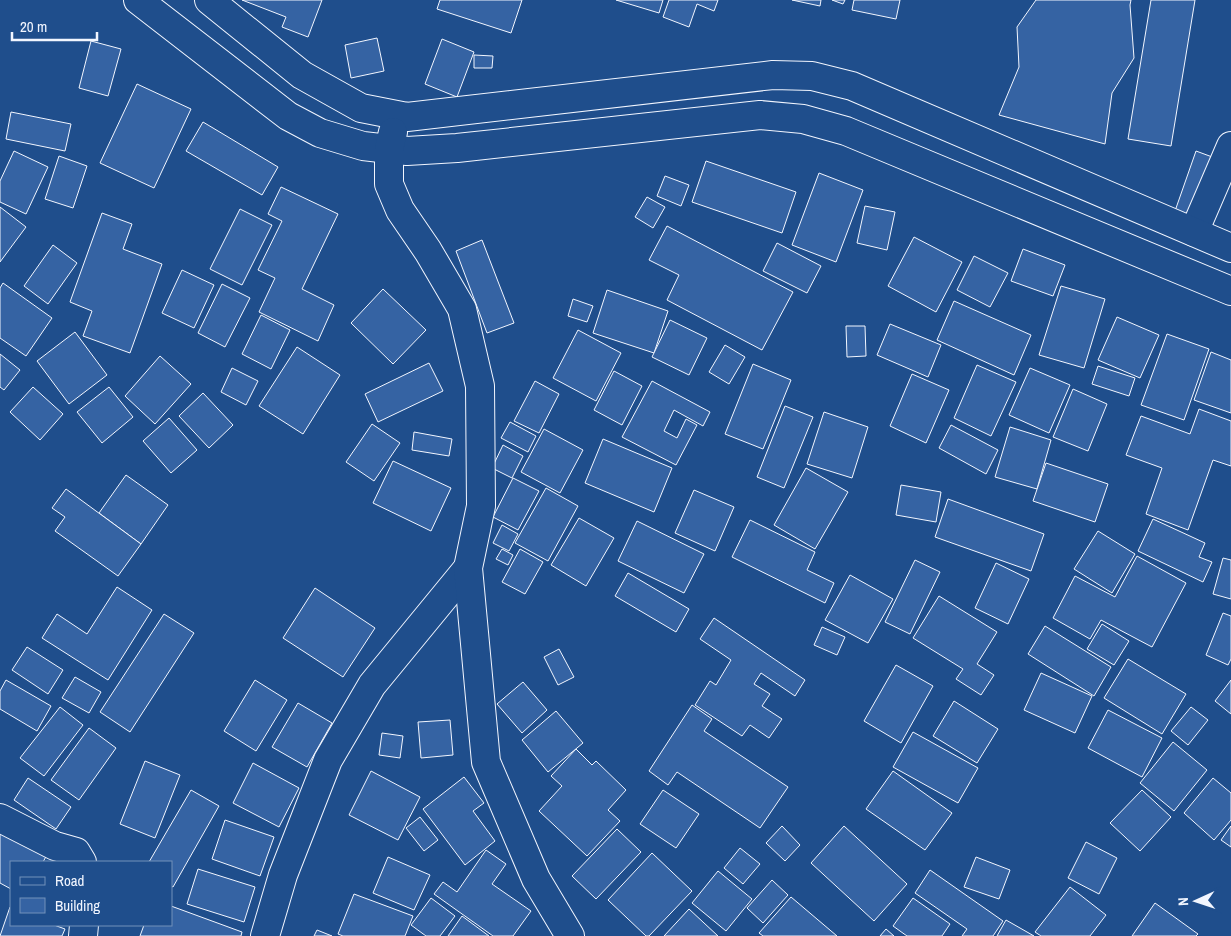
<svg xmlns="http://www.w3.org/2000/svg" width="1231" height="936" font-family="'Archivo Narrow',sans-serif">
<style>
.building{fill:#3563a3;stroke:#f2f6ff}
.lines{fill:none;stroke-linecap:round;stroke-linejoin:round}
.minor-casing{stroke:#f2f6ff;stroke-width:30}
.major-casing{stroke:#f2f6ff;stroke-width:30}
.minor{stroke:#1f4e8c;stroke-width:28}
.major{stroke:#1f4e8c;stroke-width:28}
</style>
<rect width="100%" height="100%" fill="#1f4e8c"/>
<!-- building -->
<g class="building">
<polygon points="242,0 322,0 308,37 282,27 286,17"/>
<polygon points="440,0 522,0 511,33 437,9"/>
<polygon points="616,0 663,0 659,13"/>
<polygon points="669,0 718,0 714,11 697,4 689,27 663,17"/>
<polygon points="792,0 821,0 820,6"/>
<polygon points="832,0 845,0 843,4"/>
<polygon points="854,0 900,0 896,19 852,10"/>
<polygon points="1036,0 1131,0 1130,5 1134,58 1112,93 1105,144 999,115 1019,67 1017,27"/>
<polygon points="1151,0 1195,0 1171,146 1128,139"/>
<polygon points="377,38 384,71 351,78 345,45"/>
<polygon points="442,39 474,52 457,97 425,84"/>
<polygon points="91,41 121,49 108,96 79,88"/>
<polygon points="474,55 493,56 492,68 474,68"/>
<polygon points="137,84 191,109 154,188 100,163"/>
<polygon points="11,112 71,124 65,151 6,139"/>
<polygon points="203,122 278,167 262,195 186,151"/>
<polygon points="14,151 48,167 26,214 0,202 0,181"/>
<polygon points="1196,151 1215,158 1194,218 1175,211"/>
<polygon points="59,156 87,166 73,208 45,199"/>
<polygon points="706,161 796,192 782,233 692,202"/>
<polygon points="819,173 863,190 836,262 792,245"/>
<polygon points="665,176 689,185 681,206 657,196"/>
<polygon points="281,187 338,214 302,289 334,305 318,341 259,312 275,278 258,270 282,221 268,214"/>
<polygon points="647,197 665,207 653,228 635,217"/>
<polygon points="865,206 895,212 887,250 857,243"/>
<polygon points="0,207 26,227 0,262"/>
<polygon points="240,209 272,225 242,285 210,269"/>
<polygon points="102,213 132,224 123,249 162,264 130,353 83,336 92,311 70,302"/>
<polygon points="667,226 793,292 762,350 667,300 679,275 649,260"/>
<polygon points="914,237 962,262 936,312 888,286"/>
<polygon points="482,240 514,323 487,333 456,251"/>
<polygon points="777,243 821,266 807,293 763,271"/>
<polygon points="53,245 77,263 48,304 24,286"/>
<polygon points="1023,249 1065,265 1053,296 1011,281"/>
<polygon points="974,256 1008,273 990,307 957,290"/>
<polygon points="182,270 214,285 194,328 162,313"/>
<polygon points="3,283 52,318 26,356 0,338 0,288"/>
<polygon points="222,284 250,298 225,347 198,333"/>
<polygon points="1061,286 1105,299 1084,368 1039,355"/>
<polygon points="383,289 426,330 393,364 351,323"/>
<polygon points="607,290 668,311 654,353 593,333"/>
<polygon points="573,299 593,306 587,322 568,316"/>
<polygon points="954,301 1031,335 1014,375 937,340"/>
<polygon points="261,315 290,330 271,369 242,354"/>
<polygon points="1117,317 1159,335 1140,378 1098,360"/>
<polygon points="670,320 707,338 689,375 652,357"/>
<polygon points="890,324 941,345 928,377 877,355"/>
<polygon points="846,326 865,326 866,356 847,357"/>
<polygon points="578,330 621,353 596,401 553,378"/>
<polygon points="75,332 107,375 69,404 37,361"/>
<polygon points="1167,334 1209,349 1184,420 1141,405"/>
<polygon points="725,345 745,357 729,384 709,372"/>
<polygon points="297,347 340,375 303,434 259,406"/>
<polygon points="1211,352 1231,360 1231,413 1194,400"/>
<polygon points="0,354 20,370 4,390 0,387"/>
<polygon points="160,356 191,384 155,424 125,396"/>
<polygon points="429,363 443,391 378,422 365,394"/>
<polygon points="753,364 791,380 763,449 725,434"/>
<polygon points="977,365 1016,382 991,436 954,418"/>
<polygon points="1098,366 1135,378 1129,396 1092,384"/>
<polygon points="232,368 258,381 246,405 221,392"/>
<polygon points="1030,368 1070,385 1049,433 1009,415"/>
<polygon points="614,371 642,386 622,425 594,410"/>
<polygon points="912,374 949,390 926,443 890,426"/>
<polygon points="535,381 559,394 539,433 514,421"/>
<polygon points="652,381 710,412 703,426 674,410 664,431 677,438 686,419 697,425 676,465 622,437"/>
<polygon points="33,387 63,414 40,440 10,412"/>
<polygon points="109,387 133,417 102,443 77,412"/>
<polygon points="1073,389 1107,404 1088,451 1053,437"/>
<polygon points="203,393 233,425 209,448 179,416"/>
<polygon points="785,406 813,417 784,488 757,477"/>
<polygon points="1199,409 1231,421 1231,466 1213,460 1188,530 1146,514 1162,468 1126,455 1141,416 1190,434"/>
<polygon points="824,412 868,427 852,478 807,464"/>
<polygon points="169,418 197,450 171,473 143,441"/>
<polygon points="510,422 536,436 528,452 501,438"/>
<polygon points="372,424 400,443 374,481 346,462"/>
<polygon points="951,425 998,450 986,474 939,448"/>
<polygon points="1010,427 1051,440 1037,489 995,477"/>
<polygon points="544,429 583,450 560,493 521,472"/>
<polygon points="414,432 452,439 449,456 412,450"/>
<polygon points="603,439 672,468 654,512 585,483"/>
<polygon points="503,445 523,456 512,478 492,468"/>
<polygon points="393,461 451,488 431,531 373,503"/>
<polygon points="1046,463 1108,484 1095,522 1033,501"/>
<polygon points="806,468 848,492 815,549 774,525"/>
<polygon points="126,475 168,505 141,544 99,513"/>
<polygon points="513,478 539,491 518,530 493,517"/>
<polygon points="901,485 941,492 936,522 896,515"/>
<polygon points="546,488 578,506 548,561 515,543"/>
<polygon points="66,489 141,544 118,576 55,531 65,517 52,508"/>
<polygon points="694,490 734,507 715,551 675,533"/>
<polygon points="948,499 1044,534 1031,571 935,537"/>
<polygon points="579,518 614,538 586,586 551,565"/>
<polygon points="1153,519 1205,543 1199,557 1212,562 1203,582 1138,551"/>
<polygon points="750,520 815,552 807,570 834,583 825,603 732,557"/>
<polygon points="637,521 704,554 684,593 618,561"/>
<polygon points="502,525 518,534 509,551 493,543"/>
<polygon points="1098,531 1135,554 1112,593 1074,569"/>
<polygon points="502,549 513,555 508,565 496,559"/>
<polygon points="520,549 543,562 525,594 502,582"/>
<polygon points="1137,556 1186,583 1152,647 1101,620 1090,639 1053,618 1075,576 1115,597"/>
<polygon points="1223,558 1231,560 1231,599 1213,594"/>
<polygon points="915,560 940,572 910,634 885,622"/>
<polygon points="996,563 1029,579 1008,624 975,608"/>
<polygon points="628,573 689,609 676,632 615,596"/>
<polygon points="850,575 893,599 868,643 825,620"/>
<polygon points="117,587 152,610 108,680 42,638 57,614 87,634"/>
<polygon points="315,588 375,628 343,677 283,638"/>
<polygon points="939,596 997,632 977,664 994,675 981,695 956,679 963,669 913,638"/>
<polygon points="1223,613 1231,616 1231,659 1228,665 1206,655"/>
<polygon points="164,614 194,633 130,732 100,712"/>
<polygon points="714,618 805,680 795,696 761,673 754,684 770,694 762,706 782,719 769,738 750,725 742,736 695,705 710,681 716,685 731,660 700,639"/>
<polygon points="1102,624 1129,641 1114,665 1087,649"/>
<polygon points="1045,626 1111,667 1094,696 1028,654"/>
<polygon points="822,627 845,637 837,655 814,645"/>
<polygon points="27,647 63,670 48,694 12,670"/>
<polygon points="559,649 574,677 558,685 544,657"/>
<polygon points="1128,659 1186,694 1162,734 1104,698"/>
<polygon points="896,665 933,686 901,743 864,721"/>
<polygon points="1041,673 1092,696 1075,733 1024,710"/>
<polygon points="75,677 101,692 89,713 62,698"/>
<polygon points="6,680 51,706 37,731 0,709 0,691"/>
<polygon points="255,680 287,700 256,751 224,731"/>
<polygon points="1231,680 1231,714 1215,701"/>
<polygon points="523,682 547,710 522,733 497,704"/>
<polygon points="954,701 998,729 977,763 933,736"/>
<polygon points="298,703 332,723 307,767 272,747"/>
<polygon points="692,705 712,719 704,731 788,787 760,828 677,772 668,785 649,771"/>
<polygon points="60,707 83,725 44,776 20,758"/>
<polygon points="1191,707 1208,720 1188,745 1171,731"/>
<polygon points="1108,710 1162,738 1142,777 1088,748"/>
<polygon points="556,711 583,743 548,772 522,740"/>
<polygon points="450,720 453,755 421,758 418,722"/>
<polygon points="89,728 116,748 79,800 51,780"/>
<polygon points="913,732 978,768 958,803 893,767"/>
<polygon points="382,733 403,736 400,758 379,755"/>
<polygon points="1173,742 1207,770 1174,811 1140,783"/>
<polygon points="576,749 592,765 596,761 626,790 608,810 620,821 587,856 539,811 562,786 551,776"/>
<polygon points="145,761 180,775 155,838 120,824"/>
<polygon points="253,763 299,788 279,827 233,803"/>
<polygon points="371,771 420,797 398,840 349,815"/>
<polygon points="893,771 952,813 925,850 866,809"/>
<polygon points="464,777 484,803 473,811 495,841 465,865 423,809"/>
<polygon points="28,778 71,807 56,829 14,800"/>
<polygon points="1213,778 1231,793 1231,820 1214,840 1184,813"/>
<polygon points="191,790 219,806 173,887 171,886 171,862 149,862"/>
<polygon points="663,790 699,814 676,848 640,824"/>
<polygon points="1142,790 1171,817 1140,851 1110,823"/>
<polygon points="420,817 438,840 424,851 406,828"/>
<polygon points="225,820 274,837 260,876 212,859"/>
<polygon points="782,826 800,845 785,861 766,843"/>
<polygon points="844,826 907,884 874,921 811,863"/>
<polygon points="1231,826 1231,847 1221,840"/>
<polygon points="0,828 49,851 43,862 11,862 11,889 0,883"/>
<polygon points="617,829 641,852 596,899 572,876"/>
<polygon points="1086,842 1117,858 1099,894 1068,878"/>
<polygon points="740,848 760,864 743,884 724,868"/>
<polygon points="486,850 506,864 492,884 531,911 513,936 493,936 434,894 443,882 457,892"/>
<polygon points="652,853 692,891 649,936 646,936 608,900"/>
<polygon points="388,857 430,875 414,910 373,893"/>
<polygon points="976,857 1010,870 999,899 964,887"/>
<polygon points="198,869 255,887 244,922 187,904"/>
<polygon points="930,870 1003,921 993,936 962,936 967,929 915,893"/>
<polygon points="718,871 752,899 726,931 692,903"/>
<polygon points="772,880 788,895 763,923 747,908"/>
<polygon points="1070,887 1106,915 1090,936 1041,936 1035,932"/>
<polygon points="354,894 413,916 405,936 343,936 338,934"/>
<polygon points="791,897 837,936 763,936 759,933"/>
<polygon points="431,898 455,916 440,936 426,936 411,925"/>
<polygon points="913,898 950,924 942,936 907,936 893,926"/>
<polygon points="1155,903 1198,934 1196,936 1132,936"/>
<polygon points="171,906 242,932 241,936 140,936 144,925 171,925"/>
<polygon points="10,907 11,908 11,925 54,925 65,929 62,936 0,936"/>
<polygon points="689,909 718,936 664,936"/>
<polygon points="462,916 489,936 448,936"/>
<polygon points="1006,920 1034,936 997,936"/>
<polygon points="886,929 894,936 880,936"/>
<polygon points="317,930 332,936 314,936"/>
</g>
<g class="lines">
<defs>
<g id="minor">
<polyline points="1194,232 1231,146"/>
<polyline points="0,818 55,846 76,852 82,862"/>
<polyline points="83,936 84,925"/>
<polyline points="265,936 283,875 328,760 372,685 468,568"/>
</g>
<g id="major">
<polyline points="138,0 288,116 320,133 363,146 389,149 407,151 457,148 760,115 803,119 846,131 1231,291"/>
<polyline points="209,0 302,75 361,108 407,117 773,75 812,76 852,86 1231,248"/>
<polyline points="393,132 389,149 389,184 400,210 428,251 462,309 480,386 481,506 468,568 486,762 536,879 570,936"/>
</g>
</defs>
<!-- minor casing -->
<use href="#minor" class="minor-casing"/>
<!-- major casing -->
<use href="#major" class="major-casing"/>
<!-- minor -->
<use href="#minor" class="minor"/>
<!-- major -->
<use href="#major" class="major"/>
</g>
<!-- legend -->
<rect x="10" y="861" width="162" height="65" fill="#1f4e8c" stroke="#7391ba"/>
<rect x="20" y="877" width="25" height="8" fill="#1f4e8c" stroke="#7391ba"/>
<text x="55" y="886" font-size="15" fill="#f2f6ff">Road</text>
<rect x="20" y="898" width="25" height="15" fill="#3563a3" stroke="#7391ba"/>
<text x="55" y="911" font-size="15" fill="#f2f6ff">Building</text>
<!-- north arrow -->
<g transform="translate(1196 901) rotate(267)" stroke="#1f4e8c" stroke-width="4" paint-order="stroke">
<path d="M0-4L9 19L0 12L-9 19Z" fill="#f2f6ff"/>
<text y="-8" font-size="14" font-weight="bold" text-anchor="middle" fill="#f2f6ff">N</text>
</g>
<!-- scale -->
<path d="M12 32v8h85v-8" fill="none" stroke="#f2f6ff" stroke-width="2.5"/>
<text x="20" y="32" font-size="15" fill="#f2f6ff" stroke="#1f4e8c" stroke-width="4" paint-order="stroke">20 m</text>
</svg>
